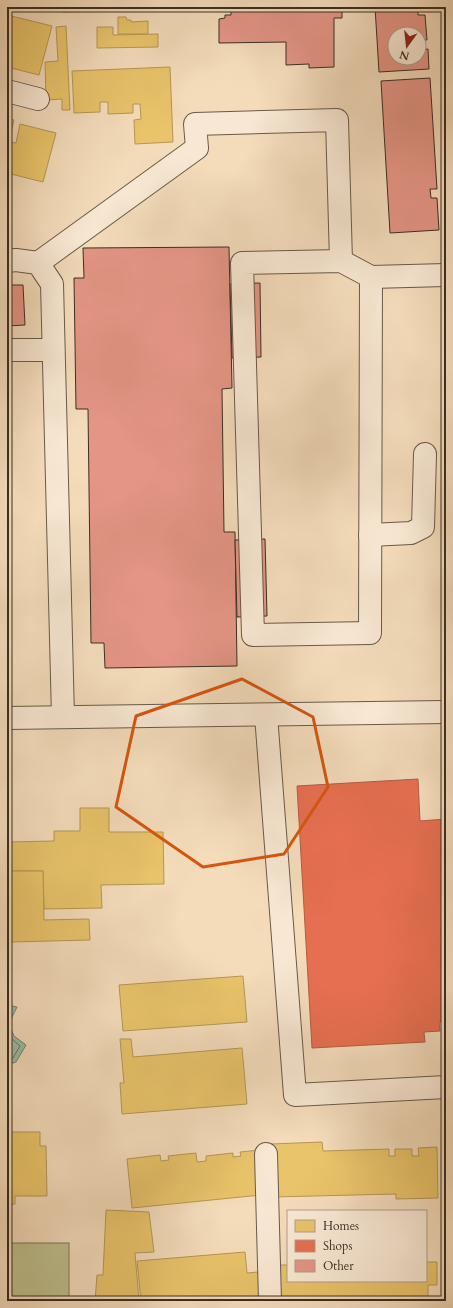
<svg xmlns="http://www.w3.org/2000/svg" width="453" height="1308" font-family="Cardo,serif">
<style>
.green{fill:#bebf8e;stroke:#7c7659}
.water{fill:#9dbcab;stroke:#758375}
.homes{fill:#e9c46a;stroke:#b49755}
.shops{fill:#e76f51;stroke:#b35c44}
.lines{fill:none;stroke-linecap:round;stroke-linejoin:round}
.shore{stroke:#6c7568;stroke-width:1}
.building{fill:#e49585;stroke:#3a2e24;fill-rule:evenodd}
.minor-casing{stroke:#685a4a;stroke-width:24}
.minor{stroke:#f8e8d3;stroke-width:22}
.marked{fill:none;stroke:#d7550e;stroke-width:3;stroke-linejoin:round}
</style>
<rect width="100%" height="100%" fill="#f4dcbb"/>
<filter id="stains"><feTurbulence type="fractalNoise" baseFrequency=".005" numOctaves="4"/><feColorMatrix values="0 0 0 0 .2 0 0 0 0 .09 0 0 0 0 .02 0 0 0 .5 -.17"/></filter>
<radialGradient id="worn" r=".72"><stop offset=".6" stop-color="#630" stop-opacity="0"/><stop offset="1" stop-color="#630" stop-opacity=".3"/></radialGradient>
<!-- green -->
<rect class="green" x="7" y="1243" width="62" height="58"/>
<!-- water -->
<polygon class="water" points="7,1005 17,1007 12,1017 10,1027 14,1036 26,1045 16,1062 7,1065"/>
<!-- homes -->
<g class="homes">
<polygon points="62,7 150,7 150,11 62,12"/>
<polygon points="7,15 52,26 39,75 7,67"/>
<polygon points="118,17 126,17 127,20 131,20 131,22 148,21 148,34 118,34"/>
<polygon points="66,26 70,110 62,110 62,99 46,100 45,62 58,61 56,27"/>
<polygon points="97,27 113,27 113,35 158,34 158,47 97,48"/>
<polygon points="170,67 173,142 135,144 134,120 141,119 140,104 133,104 133,113 108,114 108,102 100,102 100,112 74,113 72,71"/>
<polygon points="7,118 14,120 9,142 16,143 20,124 56,133 43,182 7,173"/>
<polygon points="7,804 9,804 11,952 7,952"/>
<polygon points="80,808 109,808 109,832 163,832 164,884 101,885 102,908 44,909 43,871 9,871 9,842 54,841 54,831 80,831"/>
<polygon points="9,871 43,871 44,920 89,919 90,940 11,942"/>
<polygon points="243,976 247,1022 123,1031 119,985"/>
<polygon points="120,1039 131,1039 133,1057 242,1048 247,1104 122,1114 120,1083 124,1083"/>
<polygon points="7,1132 40,1132 40,1146 46,1146 47,1196 15,1196 15,1204 7,1205"/>
<polygon points="322,1142 323,1151 389,1149 389,1156 395,1156 395,1149 412,1149 412,1156 419,1156 418,1148 437,1147 438,1198 396,1199 396,1194 273,1197 271,1144"/>
<polygon points="260,1150 261,1195 132,1208 127,1159 160,1155 161,1161 169,1160 168,1156 196,1153 197,1162 206,1161 206,1156 233,1153 233,1157 241,1156 240,1152"/>
<polygon points="106,1210 149,1212 154,1252 135,1253 139,1301 95,1301 97,1275 103,1275"/>
<polygon points="245,1252 247,1273 258,1272 261,1300 141,1301 137,1261"/>
<polygon points="426,1262 437,1262 437,1285 428,1285 428,1301 278,1301 278,1265 288,1265 288,1281 426,1281"/>
</g>
<!-- shops -->
<polygon class="shops" points="418,779 420,821 446,819 446,1022 439,1022 440,1031 424,1032 425,1042 312,1048 297,786"/>
<g class="lines">
<!-- shore -->
<polyline class="shore" points="7,1030 11,1038 20,1046 13,1058 7,1061"/>
</g>
<!-- building -->
<g class="building">
<polygon points="231,7 342,7 342,18 334,18 334,67 309,68 309,64 286,65 286,42 219,43 219,19 225,18 225,15 231,15"/>
<path d="M375 7H418V15H425L427 40H421V50L428 49 429 69 379 72ZM395 34H419V58H395Z"/>
<polygon points="430,78 437,189 430,189 431,198 437,198 439,230 390,233 381,81"/>
<polygon points="229,247 232,388 222,389 224,532 235,532 237,666 105,668 104,643 91,643 88,409 76,409 74,278 84,278 83,248"/>
<polygon points="260,283 261,357 232,358 230,284"/>
<polygon points="7,285 23,285 25,325 7,326"/>
<polygon points="265,539 267,616 237,617 235,540"/>
</g>
<g class="lines">
<defs>
<g id="minor">
<polyline points="7,91 38,99"/>
<polyline points="7,261 16,260 38,263 52,284 63,717"/>
<polygon points="341,261 371,277 370,633 253,635 242,263"/>
<polyline points="38,263 197,148 195,124 337,120 341,261"/>
<polyline points="371,277 446,275"/>
<polyline points="7,350 53,350"/>
<polyline points="370,535 411,533 423,527 425,454"/>
<polyline points="266,715 295,1095 446,1087"/>
<polyline points="7,718 446,712"/>
<polyline points="266,1154 270,1301"/>
</g>
</defs>
<!-- minor casing -->
<use href="#minor" class="minor-casing"/>
<!-- minor -->
<use href="#minor" class="minor"/>
</g>
<!-- marked area -->
<path class="marked" d="M242 679 313 717 328 787 284 854 203 867 116 807 136 716Z"/>
<!-- margin -->
<rect width="453" height="1308" fill="none" stroke="#f4dcbb" stroke-width="24"/>
<rect x="8" y="8" width="437" height="1292" fill="none" stroke="#3a2e24" stroke-width="2"/>
<rect x="12" y="12" width="429" height="1284" fill="none" stroke="#3a2e24"/>
<!-- legend -->
<rect x="287" y="1210" width="140" height="72" fill="#f8e8d3" stroke="#ac9e8d"/>
<rect x="295" y="1220" width="20" height="12" fill="#e9c46a" stroke="#ac9e8d"/>
<text x="323" y="1230" font-size="12" fill="#3a2e24">Homes</text>
<rect x="295" y="1240" width="20" height="12" fill="#e76f51" stroke="#ac9e8d"/>
<text x="323" y="1250" font-size="12" fill="#3a2e24">Shops</text>
<rect x="295" y="1260" width="20" height="12" fill="#e49585" stroke="#ac9e8d"/>
<text x="323" y="1270" font-size="12" fill="#3a2e24">Other</text>
<!-- north arrow -->
<g transform="translate(407 46) rotate(195)"><circle r="19" fill="#f8e8d3" stroke="#ac9e8d"/>
<path d="M0-3L7 15L0 10L-7 15Z" fill="#8f2418"/>
<text y="-6" font-size="11" font-weight="bold" text-anchor="middle" fill="#3a2e24">N</text>
</g>
<rect width="100%" height="100%" filter="url(#stains)"/>
<rect width="100%" height="100%" fill="url(#worn)"/>
</svg>
